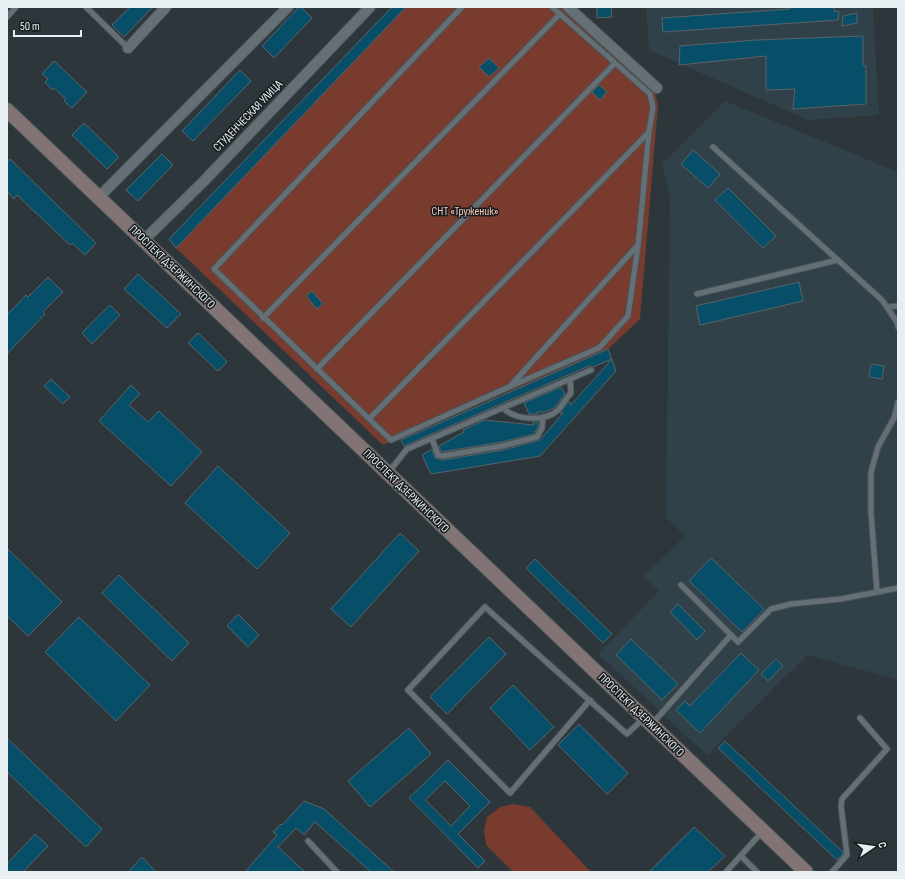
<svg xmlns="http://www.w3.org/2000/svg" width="905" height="879" font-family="'Sofia Sans Condensed',sans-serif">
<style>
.built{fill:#304149}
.green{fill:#793b2e}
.building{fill:#074f68;stroke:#596469;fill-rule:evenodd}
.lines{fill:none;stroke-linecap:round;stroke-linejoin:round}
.lane-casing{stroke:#4b5458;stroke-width:7}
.street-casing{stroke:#4b5458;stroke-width:12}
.secondary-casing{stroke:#4b5458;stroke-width:16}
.lane{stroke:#657076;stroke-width:5}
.street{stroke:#657076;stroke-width:10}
.secondary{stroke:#827474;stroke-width:14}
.labels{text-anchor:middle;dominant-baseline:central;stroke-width:3;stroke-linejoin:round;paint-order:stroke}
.street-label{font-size:12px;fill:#e8eff2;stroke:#181d1f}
.park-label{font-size:12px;fill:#f8c4b8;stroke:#181d1f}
</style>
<rect width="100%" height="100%" fill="#2c363b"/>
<!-- built -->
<g class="built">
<polygon points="646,7 873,7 879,115 808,120 649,50"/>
<polygon points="725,101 898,172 898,680 808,655 707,755 598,654 659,591 644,576 685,536 666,517 670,198 662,164"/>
</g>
<!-- green -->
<g class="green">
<polygon points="406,7 560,7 655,93 658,105 640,319 608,349 383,445 176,248"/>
<polygon points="513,804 530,807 591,872 513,872 486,845 484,830 487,817 500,807"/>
</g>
<!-- building -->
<g class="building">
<polygon points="130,7 153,7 124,37 112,25"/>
<polygon points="299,7 301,7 312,18 274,58 262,46"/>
<polygon points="392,7 406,7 176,248 169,239"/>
<polygon points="597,7 611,7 612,17 597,18"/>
<polygon points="790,7 834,7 834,11 839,12 838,20 663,32 662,18 790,9"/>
<polygon points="857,13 857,23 842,26 843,16"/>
<polygon points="863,36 863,66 866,66 866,104 793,109 795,89 766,90 766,56 679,65 680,46 756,40"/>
<polygon points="489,58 499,68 489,77 479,67"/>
<polygon points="54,61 87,92 72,108 64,101 66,99 54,88 52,90 45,82 48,79 42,74"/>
<polygon points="240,70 251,81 193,141 182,131"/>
<polygon points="599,85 607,92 600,100 592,92"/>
<polygon points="84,123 119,157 107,169 72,135"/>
<polygon points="693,150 720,174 708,188 681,164"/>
<polygon points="162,154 173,165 138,201 126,190"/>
<polygon points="10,159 96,243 85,255 72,243 70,245 17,195 14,199 7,191 7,163"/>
<polygon points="728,188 776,236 763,248 715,200"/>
<polygon points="138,274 181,314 167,328 124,289"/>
<polygon points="48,277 63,292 43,312 45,314 7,354 7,315 26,295 28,297"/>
<polygon points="799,282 803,301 700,325 696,306"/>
<polygon points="312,291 323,304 317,309 306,296"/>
<polygon points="110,305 120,315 92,344 82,333"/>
<polygon points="198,333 227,362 218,371 188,343"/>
<polygon points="608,349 616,371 540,456 431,474 422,455 432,449 435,458 443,460 503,450 540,440 563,413 560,413 569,401 571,405 612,359 593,367 589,366 404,446 401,440"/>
<polygon points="871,364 884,366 882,379 869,377"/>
<polygon points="51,379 70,397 63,404 44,386"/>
<polygon points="131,385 140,394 129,405 148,422 159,411 202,452 171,486 99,421"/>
<polygon points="561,387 565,394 554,408 545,412 537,412 537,414 529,414 524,403"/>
<polygon points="485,420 534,425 533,422 538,422 538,427 534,434 501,442 441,452 439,446 464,432 463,430"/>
<polygon points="218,466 290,533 257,569 185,503"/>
<polygon points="400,533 419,551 351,627 331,609"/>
<polygon points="7,548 62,602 28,636 7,616"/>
<polygon points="711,558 764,609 742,632 689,581"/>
<polygon points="535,559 612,634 603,643 526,568"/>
<polygon points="119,575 189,643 172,661 102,593"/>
<polygon points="678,604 705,631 697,640 670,612"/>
<polygon points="238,614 259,635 248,647 227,626"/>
<polygon points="79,617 150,685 116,721 45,652"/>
<polygon points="489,637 506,654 447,714 430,697"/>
<polygon points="631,639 678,684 662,700 616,655"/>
<polygon points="741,653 759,670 700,733 676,710 685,701 690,706"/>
<polygon points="776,659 783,666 768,681 761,674"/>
<polygon points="513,685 554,727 530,750 490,708"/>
<polygon points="579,724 628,773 607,794 558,745"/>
<polygon points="409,728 431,754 370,807 348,781"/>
<polygon points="7,738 102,829 86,847 7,772"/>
<polygon points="725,741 842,851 843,854 837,860 718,748"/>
<path d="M448 760 490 802 458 834 485 861 478 868 409 798ZM445 781 470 806 451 826 425 800Z"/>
<polygon points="304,801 324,809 394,872 371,872 315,822 304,835 296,828 278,847 305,872 245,872 277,835 273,832 281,824 282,825"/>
<polygon points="694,827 725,856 708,872 649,872"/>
<polygon points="35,834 48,846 23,872 7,872 7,864"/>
<polygon points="142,857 156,872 128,872"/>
</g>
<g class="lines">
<defs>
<g id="lane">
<polyline points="86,7 128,48"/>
<polyline points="462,7 214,269 391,440 511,386 599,348 628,316 638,246 649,132 653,107 650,94 552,7"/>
<polyline points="7,17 16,7"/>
<polyline points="713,147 882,300 897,322 898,327"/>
<polyline points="697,294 838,260"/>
<polyline points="887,307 898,306"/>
<polyline points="263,318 560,14"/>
<polyline points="317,369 615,63"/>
<polyline points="512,384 637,246"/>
<path d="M503 408C515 420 544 422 557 411 562 406 566 398 571 393L570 380"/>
<polyline points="370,418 649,132"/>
<polyline points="432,439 438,455 442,456 502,446 537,437 542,428 543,417"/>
<polyline points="388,473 407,449 591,370"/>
<polyline points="681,585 731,635"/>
<polyline points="877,592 871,513 871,472 878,447 894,418 898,402"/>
<polyline points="590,700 510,793 408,690 485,607 627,734 643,719"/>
<polyline points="652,724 731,635 738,642 771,609 791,604 841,599 898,588"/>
<polyline points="308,841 337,872"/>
<polyline points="741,856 757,872"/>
<polyline points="726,872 762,832"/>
<polyline points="832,872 847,855 841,806 842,799 887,749 860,718"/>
</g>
<g id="street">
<polyline points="568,7 657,88"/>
<polyline points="128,48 166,7"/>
<polyline points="99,197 288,7"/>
<polyline points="143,241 204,181 370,7"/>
</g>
<polyline id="secondary" points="7,110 806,872"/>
</defs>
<!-- lane casing -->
<use href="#lane" class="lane-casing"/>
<!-- street casing -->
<use href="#street" class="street-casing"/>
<!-- secondary casing -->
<use href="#secondary" class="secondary-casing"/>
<!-- lane -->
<use href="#lane" class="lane"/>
<!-- street -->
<use href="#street" class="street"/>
<!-- secondary -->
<use href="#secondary" class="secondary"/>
</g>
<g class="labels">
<!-- street labels -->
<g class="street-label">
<text transform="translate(248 116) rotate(-46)">СТУДЕНЧЕСКАЯ УЛИЦА</text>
<text transform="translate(172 267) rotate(44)">ПРОСПЕКТ ДЗЕРЖИНСКОГО</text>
<text transform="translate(406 491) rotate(44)">ПРОСПЕКТ ДЗЕРЖИНСКОГО</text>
<text transform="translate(641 715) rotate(44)">ПРОСПЕКТ ДЗЕРЖИНСКОГО</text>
</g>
<!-- park labels -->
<g class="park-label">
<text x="465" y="211">СНТ «Труженик»</text>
</g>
</g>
<!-- border -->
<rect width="905" height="879" fill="none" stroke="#e8eff2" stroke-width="16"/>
<!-- north arrow -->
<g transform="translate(873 847) rotate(77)" stroke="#181d1f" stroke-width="3" paint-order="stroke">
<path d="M0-3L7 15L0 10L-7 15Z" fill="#e8eff2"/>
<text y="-6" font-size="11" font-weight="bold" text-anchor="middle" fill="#e8eff2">С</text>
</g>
<!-- scale -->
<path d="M14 30v6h67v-6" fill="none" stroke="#e8eff2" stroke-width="2"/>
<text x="20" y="30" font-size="12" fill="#e8eff2" stroke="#181d1f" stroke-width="3" paint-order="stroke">50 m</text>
</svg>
